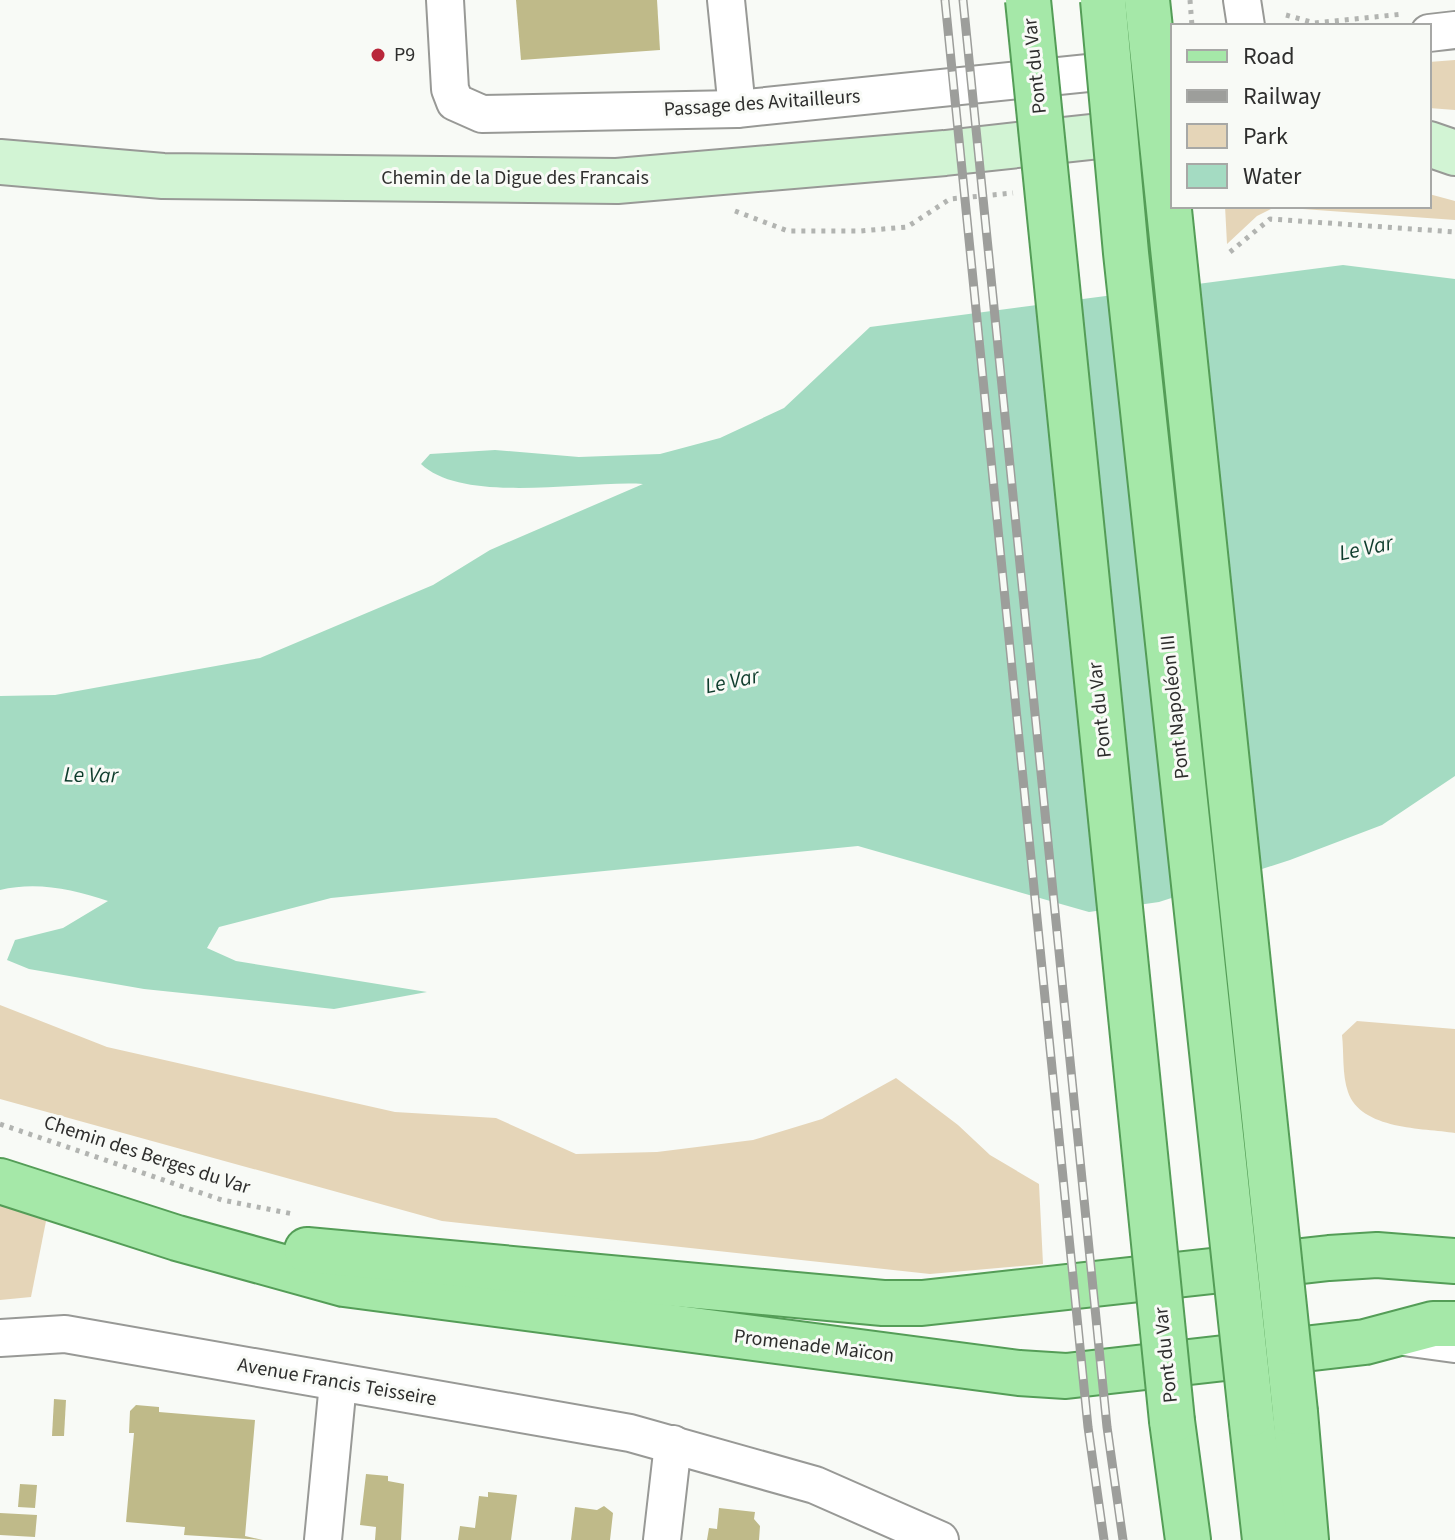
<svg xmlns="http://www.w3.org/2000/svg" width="1455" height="1540" font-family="'Source Sans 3',sans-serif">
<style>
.green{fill:#e5d5b8}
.water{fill:#a4dbc2}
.building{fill:#bfba89}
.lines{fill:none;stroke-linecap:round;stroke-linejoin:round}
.lane-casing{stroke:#989996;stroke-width:22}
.street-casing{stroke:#989996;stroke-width:40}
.secondary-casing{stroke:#989996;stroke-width:48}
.primary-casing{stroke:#549d57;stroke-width:48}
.path{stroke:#b2b4b1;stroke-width:5;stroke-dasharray:4 6;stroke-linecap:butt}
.lane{stroke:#fff;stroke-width:18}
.street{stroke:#fff;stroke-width:36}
.secondary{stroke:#d2f4d4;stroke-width:44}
.primary{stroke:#a5e8a8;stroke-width:44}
.rail-casing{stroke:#9d9e9b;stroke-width:9}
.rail{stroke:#f8faf6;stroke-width:6;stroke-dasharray:18;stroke-linecap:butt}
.primary-bridge-casing{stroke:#549d57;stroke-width:48;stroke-linecap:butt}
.primary-bridge{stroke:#a5e8a8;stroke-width:44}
.poi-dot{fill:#b9273b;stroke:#f8faf6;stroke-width:3}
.labels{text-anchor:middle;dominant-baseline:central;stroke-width:6;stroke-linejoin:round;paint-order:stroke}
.poi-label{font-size:20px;fill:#2e2e2d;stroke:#f8faf6;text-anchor:start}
.street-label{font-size:20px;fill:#2e2e2d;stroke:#f8faf6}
.water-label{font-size:22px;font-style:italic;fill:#0e3c2c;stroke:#f8faf6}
</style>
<rect width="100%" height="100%" fill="#f8faf6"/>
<!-- green -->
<g class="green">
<polygon points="1455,60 1455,110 1429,108 1429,62"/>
<polygon points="1429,194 1455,201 1455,220 1275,207 1257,216 1227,244 1225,206 1429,206"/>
<polygon points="0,1005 107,1047 395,1112 496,1118 576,1154 657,1152 753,1140 822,1119 896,1078 958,1125 990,1155 1039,1184 1043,1264 930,1274 442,1221 0,1099"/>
<path d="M1357 1021 1455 1029V1133C1423 1128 1361 1130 1348 1092 1342 1075 1344 1052 1342 1035Z"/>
<polygon points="0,1201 47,1216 31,1297 0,1300"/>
</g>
<!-- water -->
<path class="water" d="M1343 265 1455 279V776L1382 825 1290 860 1159 902 1089 912 858 846 331 898 219 927 207 948 236 961 427 992 334 1009 144 989 29 969 7 960 15 940 63 928 108 901C73 889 36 881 0 890V696L55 695 260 658 433 585 490 550 643 484C587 480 464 505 421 464L430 454 495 450 579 457 660 454 720 438 784 408 870 327Z"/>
<!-- building -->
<g class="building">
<polygon points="516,0 657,0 660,50 521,60"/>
<polygon points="54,1399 66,1400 64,1436 52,1436"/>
<polygon points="136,1405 159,1407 159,1412 255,1420 245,1536 263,1540 184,1535 185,1527 126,1522 134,1433 129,1433 130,1411"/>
<polygon points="366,1474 388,1476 388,1481 404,1484 401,1540 375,1540 376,1527 360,1525"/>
<polygon points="20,1484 37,1485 35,1508 18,1507"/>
<polygon points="488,1492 517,1495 511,1540 458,1540 460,1526 475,1528 479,1496 488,1497"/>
<polygon points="604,1506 613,1513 610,1540 571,1540 575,1507 597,1510"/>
<polygon points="719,1508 755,1512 754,1519 760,1526 759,1540 707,1540 709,1528 717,1529"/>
<polygon points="0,1513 37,1515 35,1537 0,1535"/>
</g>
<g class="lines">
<defs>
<polyline id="lane" points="1404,1346 1455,1353"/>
<g id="street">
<polyline points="445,0 450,89 455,102 482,114 737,109 1137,68"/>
<polyline points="726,0 737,109"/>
<polyline points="1242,0 1246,26"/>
<polyline points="1429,33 1455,30"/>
<polyline points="0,1338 65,1334 630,1433 815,1485 940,1540"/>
<polyline points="323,1540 338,1383"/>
<polyline points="662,1540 673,1444"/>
</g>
<g id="secondary">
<polyline points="1429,144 1455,153"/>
<polyline points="0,162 163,176 617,181 945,153 1155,130"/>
</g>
<g id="primary">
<polyline points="0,1181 177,1238 344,1284 1019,1373 1066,1376 1365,1342 1433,1324 1455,1324"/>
<polyline points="307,1250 883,1303 922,1303 1329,1258 1377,1255 1455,1261"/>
<polyline points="1295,1412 1306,1540"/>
<polyline points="1251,1414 1265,1540"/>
<polyline points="1172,1421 1188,1540"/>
</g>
</defs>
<!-- lane casing -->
<use href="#lane" class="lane-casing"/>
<!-- street casing -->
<use href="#street" class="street-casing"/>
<!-- secondary casing -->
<use href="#secondary" class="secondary-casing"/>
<!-- primary casing -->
<use href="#primary" class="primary-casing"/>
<!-- path -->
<g class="path">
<polyline points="1190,0 1192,26"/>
<polyline points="1286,15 1315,23 1403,14"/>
<polyline points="735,211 788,231 860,231 907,227 950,199 1013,193"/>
<polyline points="1230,252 1270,219 1455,232"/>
<polyline points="0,1124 222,1200 293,1214"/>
</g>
<!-- lane -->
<use href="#lane" class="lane"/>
<!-- street -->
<use href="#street" class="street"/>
<!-- secondary -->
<use href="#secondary" class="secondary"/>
<!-- primary -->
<use href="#primary" class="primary"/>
<defs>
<g id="rail">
<polyline points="945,0 1088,1427 1104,1540"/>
<polyline points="963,0 1107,1427 1123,1540"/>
</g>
</defs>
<!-- rail casing -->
<use href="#rail" class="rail-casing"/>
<!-- rail -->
<use href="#rail" class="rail"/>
<defs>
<g id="primary-bridge">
<polyline points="1028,0 1172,1421"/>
<polyline points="1103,0 1126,253 1251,1414"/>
<polyline points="1147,0 1295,1412"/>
</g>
</defs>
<!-- primary-bridge casing -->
<use href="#primary-bridge" class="primary-bridge-casing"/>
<!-- primary-bridge -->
<use href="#primary-bridge" class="primary-bridge"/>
</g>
<!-- markers -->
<circle class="poi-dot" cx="378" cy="55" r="8"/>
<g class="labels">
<!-- poi labels -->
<g class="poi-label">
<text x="394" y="55">P9</text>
</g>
<!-- street labels -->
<g class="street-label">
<text transform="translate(1035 66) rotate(-96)">Pont du Var</text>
<text transform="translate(762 103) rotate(-4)">Passage des Avitailleurs</text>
<text x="515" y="178">Chemin de la Digue des Francais</text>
<text transform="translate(1175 707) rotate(-96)">Pont Napoléon III</text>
<text transform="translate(1100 710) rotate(-96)">Pont du Var</text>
<text transform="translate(147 1155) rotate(18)">Chemin des Berges du Var</text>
<text transform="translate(814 1346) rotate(7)">Promenade Maïcon</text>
<text transform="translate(1166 1355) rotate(-96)">Pont du Var</text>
<text transform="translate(337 1382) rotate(10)">Avenue Francis Teisseire</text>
</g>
<!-- water labels -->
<g class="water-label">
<text transform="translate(1366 548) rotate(-12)">Le Var</text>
<text transform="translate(732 681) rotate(-12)">Le Var</text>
<text transform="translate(91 775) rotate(1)">Le Var</text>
</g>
</g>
<!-- legend -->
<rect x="1171" y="24" width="260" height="184" fill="#f8faf6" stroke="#a7a8a6" stroke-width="2"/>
<rect x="1187" y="50" width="40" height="12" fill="#a5e8a8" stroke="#a7a8a6" stroke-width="2"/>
<text x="1243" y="64" font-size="24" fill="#2e2e2d">Road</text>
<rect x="1187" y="90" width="40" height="12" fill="#9d9e9b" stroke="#a7a8a6" stroke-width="2"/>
<text x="1243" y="104" font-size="24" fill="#2e2e2d">Railway</text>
<rect x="1187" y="124" width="40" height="24" fill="#e5d5b8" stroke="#a7a8a6" stroke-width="2"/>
<text x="1243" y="144" font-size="24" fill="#2e2e2d">Park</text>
<rect x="1187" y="164" width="40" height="24" fill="#a4dbc2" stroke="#a7a8a6" stroke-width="2"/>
<text x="1243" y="184" font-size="24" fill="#2e2e2d">Water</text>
</svg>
